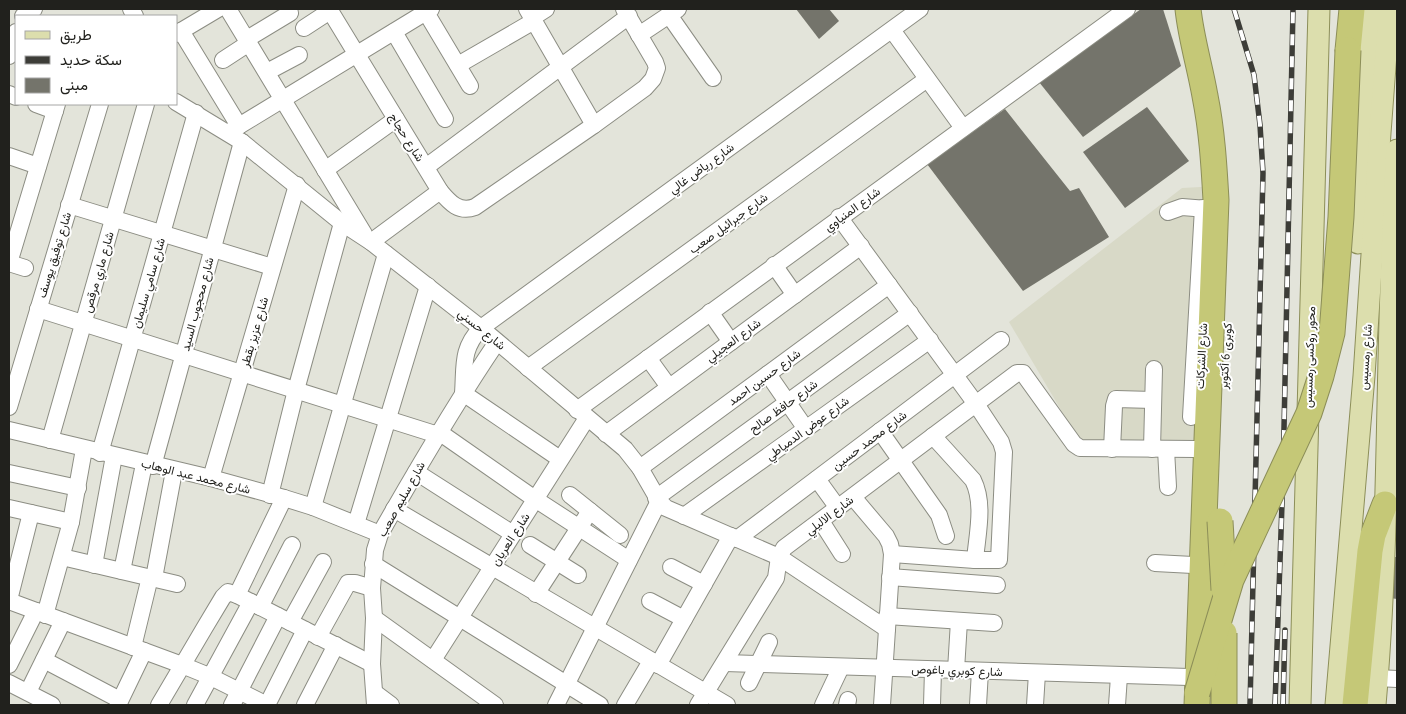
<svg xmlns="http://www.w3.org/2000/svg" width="1406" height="714" font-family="'PT Sans',Vazirmatn,sans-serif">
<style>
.built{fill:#d8d9c7}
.building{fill:#74746b}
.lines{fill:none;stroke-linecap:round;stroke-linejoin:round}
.minor-casing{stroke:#8c8d83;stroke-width:18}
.major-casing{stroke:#8c8e58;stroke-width:23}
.highway-casing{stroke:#8c8e58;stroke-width:27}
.minor{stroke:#fff;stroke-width:16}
.major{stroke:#dcdead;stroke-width:21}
.highway{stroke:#c5c877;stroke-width:25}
.rail-casing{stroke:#3d3d38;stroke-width:5.5}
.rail{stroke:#fff;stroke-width:4;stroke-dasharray:11;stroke-linecap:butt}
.highway-bridge-casing{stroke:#8c8e58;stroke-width:27;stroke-linecap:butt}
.highway-bridge{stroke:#c5c877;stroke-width:25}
.labels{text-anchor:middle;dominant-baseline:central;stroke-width:4;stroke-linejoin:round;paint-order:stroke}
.street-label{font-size:12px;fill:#21211d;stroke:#fff}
</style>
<rect width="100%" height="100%" fill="#e3e4da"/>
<!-- built -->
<polygon class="built" points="1219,186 1209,441 1081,444 1009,322 1182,188"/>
<!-- building -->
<g class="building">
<polygon points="796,9 829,9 839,21 819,39"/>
<polygon points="1141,9 1163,9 1181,66 1083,137 1039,82"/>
<polygon points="1147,107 1189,161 1125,208 1083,152"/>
<polygon points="1005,109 1070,191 1079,188 1109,237 1023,291 927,164"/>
<polygon points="1392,557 1397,557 1397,599 1390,598"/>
</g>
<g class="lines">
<defs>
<g id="minor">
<polyline points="131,9 135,16"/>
<polyline points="228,9 364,234"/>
<polyline points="329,9 440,191 371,242"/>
<polyline points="424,9 470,86"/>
<polyline points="527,9 594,125"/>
<polyline points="669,15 713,78"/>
<polyline points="23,16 34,9"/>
<polyline points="532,18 546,9"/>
<polyline points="304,28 330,11"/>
<polyline points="892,30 963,128"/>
<polyline points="181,31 239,126"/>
<polyline points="394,32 445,119"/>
<polyline points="176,34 218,9"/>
<polyline points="639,35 678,9"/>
<polyline points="247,39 290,13"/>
<polyline points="9,56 16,32"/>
<polyline points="223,60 249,43"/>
<polyline points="458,65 534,21"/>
<polyline points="267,72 299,55"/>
<polyline points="9,94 16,97"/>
<polyline points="176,102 242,142 342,223 371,242 481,328 625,449 640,468 659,501 666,508 779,557 887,629"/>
<polyline points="36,104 55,111"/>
<polyline points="229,132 431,9"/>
<polyline points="9,156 38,166"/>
<polyline points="426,167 629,16"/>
<polyline points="325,170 396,119"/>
<path d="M440 191C450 203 459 213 475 207L594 125 645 88 653 79 657 68 655 62 624 9"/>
<polyline points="69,205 272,267"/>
<polyline points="1168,212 1182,207 1207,209"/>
<polyline points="839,217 976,404 1001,442 1004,452 999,560 975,560 892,554"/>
<polyline points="9,263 57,104"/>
<polyline points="9,263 25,268"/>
<polyline points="774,265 795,295"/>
<polyline points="38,309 438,435"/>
<polyline points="710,312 731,342"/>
<polyline points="648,358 669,387"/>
<polyline points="528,368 927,79"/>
<polyline points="768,374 806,429"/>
<polyline points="9,407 100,104"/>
<polyline points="577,410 1127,9"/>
<polyline points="1191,417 1203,208"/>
<polyline points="9,430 211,478 284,498 313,507 380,534"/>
<polyline points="880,431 939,515 946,536"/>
<polyline points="439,432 535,499 629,560"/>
<polyline points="606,434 861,246"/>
<path d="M933 436 973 480C985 504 977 535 975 560"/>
<polyline points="50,440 146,104"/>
<polyline points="1112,449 1114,406 1116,399 1153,400"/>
<polyline points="1152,449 1154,369"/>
<polyline points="1166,449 1168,487"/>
<polyline points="100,453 196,113"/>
<path d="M560 459 463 393C465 366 461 349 481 328L920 9"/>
<polyline points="153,466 242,142"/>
<polyline points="640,468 889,285"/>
<polyline points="416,472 513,534"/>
<polyline points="9,473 78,488"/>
<polyline points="211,478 297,185"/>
<polyline points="817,479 838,508"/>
<polyline points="270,495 296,390 342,223"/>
<polyline points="570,495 620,535"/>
<polyline points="853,497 886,536 890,544 892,554 882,705"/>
<polyline points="656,498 910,313"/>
<polyline points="313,507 386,254"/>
<polyline points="9,508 71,522"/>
<polyline points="394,509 727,705"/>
<polyline points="684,516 930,340"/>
<polyline points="821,521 842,554"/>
<polyline points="356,524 428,286"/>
<polyline points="737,539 1001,340"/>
<polyline points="530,545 578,575"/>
<polyline points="62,557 177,584"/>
<polyline points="1155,563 1193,565"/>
<polyline points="373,564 600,705"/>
<polyline points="94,565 114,456"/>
<polyline points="671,567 704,584"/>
<polyline points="122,571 144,464"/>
<polyline points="890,577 997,585"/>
<polyline points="154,578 174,471"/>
<polyline points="536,594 590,511"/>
<polyline points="237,595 284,498"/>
<polyline points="9,600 31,513"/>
<polyline points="9,601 182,665 209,676 267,705"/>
<polyline points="650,601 684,619"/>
<polyline points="260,607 292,545"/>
<polyline points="45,615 71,522 84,449"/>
<polyline points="887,616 994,623"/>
<polyline points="374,618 495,705"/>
<polyline points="290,622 323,562"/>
<polyline points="318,637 348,583 355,583 372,588"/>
<polyline points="133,647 150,577"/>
<polyline points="44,660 120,700"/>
<polyline points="433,660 587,418"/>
<polyline points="725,663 1189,677"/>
<polyline points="9,665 36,611"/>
<polyline points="658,665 731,536"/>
<polyline points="956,670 959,621"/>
<polyline points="1377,678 1397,679"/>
<polyline points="9,683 52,705"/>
<polyline points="749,683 769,642"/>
<polyline points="28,692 63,621"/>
<polyline points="375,693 391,705"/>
<polyline points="118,705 144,651"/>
<polyline points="159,705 205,627 223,597 228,592 237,595 372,664"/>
<polyline points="195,705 251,602"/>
<polyline points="232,705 278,616"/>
<polyline points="267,705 305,630"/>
<polyline points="305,705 336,645"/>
<path d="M375 705 372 664 374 618 372 588 375 550 380 534C417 469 455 404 497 342"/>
<polyline points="556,705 659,501"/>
<polyline points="625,705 651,661"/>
<polyline points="698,705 776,578 779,557 784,548 1017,373 1023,373 1074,444 1080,448 1196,449"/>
<polyline points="823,705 841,667"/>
<polyline points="847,705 848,700"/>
<polyline points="932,705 933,670"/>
<polyline points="978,705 980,671"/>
<polyline points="1035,705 1037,673"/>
<polyline points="1117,705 1119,676"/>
</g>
<g id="major">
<polyline points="1358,243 1363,140 1372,9"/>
<polyline points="1300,705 1319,9"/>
<polyline points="1336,705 1364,376 1380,133 1388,27 1388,9"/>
<path d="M1375 705C1391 521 1385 335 1397 150"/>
</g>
<g id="highway">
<path d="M1188 9C1191 38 1200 67 1205 96 1212 131 1214 165 1216 200L1197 705"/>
<polyline points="1348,50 1352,9"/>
<polyline points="1355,705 1370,551 1373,535 1385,504"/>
</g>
</defs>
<!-- minor casing -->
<use href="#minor" class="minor-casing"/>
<!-- major casing -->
<use href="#major" class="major-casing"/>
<!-- highway casing -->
<use href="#highway" class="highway-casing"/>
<!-- minor -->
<use href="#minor" class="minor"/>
<!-- major -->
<use href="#major" class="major"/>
<!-- highway -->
<use href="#highway" class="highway"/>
<defs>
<g id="rail">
<polyline points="1234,9 1254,75 1260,125 1263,173 1250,705"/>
<polyline points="1275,705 1283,475 1293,9"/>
<polyline points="1283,705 1285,630"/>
</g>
</defs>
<!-- rail casing -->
<use href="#rail" class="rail-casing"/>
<!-- rail -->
<use href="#rail" class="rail"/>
<defs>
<g id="highway-bridge">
<polyline points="1220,521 1224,590"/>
<polyline points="1224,633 1224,705"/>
<polyline points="1197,693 1231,580 1309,413 1321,376 1332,333 1341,217 1348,50"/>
</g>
</defs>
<!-- highway-bridge casing -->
<use href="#highway-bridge" class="highway-bridge-casing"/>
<!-- highway-bridge -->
<use href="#highway-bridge" class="highway-bridge"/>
</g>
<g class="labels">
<!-- street labels -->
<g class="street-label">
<text transform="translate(407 137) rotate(58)">شارع حجاج</text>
<text transform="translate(701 168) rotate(-36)">شارع رياض غالي</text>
<text transform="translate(852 209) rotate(-36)">شارع المنياوي</text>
<text transform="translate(728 223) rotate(-36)">شارع جبرائيل صعب</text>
<text transform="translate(54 255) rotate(-73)">شارع توفيق يوسف</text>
<text transform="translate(98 272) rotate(-74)">شارع ماري مرقص</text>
<text transform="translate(148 283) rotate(-74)">شارع سامي سليمان</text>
<text transform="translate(197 304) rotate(-75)">شارع محجوب السيد</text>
<text transform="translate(482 329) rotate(39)">شارع حسني</text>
<text transform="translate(254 332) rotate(-74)">شارع عزيز بقطر</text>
<text transform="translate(733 340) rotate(-36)">شارع العجيلي</text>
<text transform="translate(1201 356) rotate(-87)">شارع الشركات</text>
<text transform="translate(1225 356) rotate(-86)">كوبرى 6 أكتوبر</text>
<text transform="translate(1309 357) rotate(-88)">محور روكسى رمسيس</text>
<text transform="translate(1365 357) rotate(-86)">شارع رمسيس</text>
<text transform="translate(764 377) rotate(-36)">شارع حسين احمد</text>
<text transform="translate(783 406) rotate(-36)">شارع حافظ صالح</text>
<text transform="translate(807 428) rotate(-36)">شارع عوض الدمياطي</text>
<text transform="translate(869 440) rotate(-37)">شارع محمد حسين</text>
<text transform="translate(196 476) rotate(14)">شارع محمد عبد الوهاب</text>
<text transform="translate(401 499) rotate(-61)">شارع سليم صعب</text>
<text transform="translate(829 515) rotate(-37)">شارع الاليلي</text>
<text transform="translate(510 539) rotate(-57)">شارع العريان</text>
<text transform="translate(957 670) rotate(2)">شارع كوبري باغوص</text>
</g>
</g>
<!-- border -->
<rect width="1406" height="714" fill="none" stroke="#21211d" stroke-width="20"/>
<!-- legend -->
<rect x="15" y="15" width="162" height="90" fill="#ffffff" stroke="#a6a6a5"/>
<rect x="25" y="31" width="25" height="8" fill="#dcdead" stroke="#a6a6a5"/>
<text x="60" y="40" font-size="15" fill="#21211d">طريق</text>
<rect x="25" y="56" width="25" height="8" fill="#3d3d38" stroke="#a6a6a5"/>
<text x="60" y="65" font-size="15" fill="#21211d">سكة حديد</text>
<rect x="25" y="78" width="25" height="15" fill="#74746b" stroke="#a6a6a5"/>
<text x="60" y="90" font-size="15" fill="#21211d">مبنى</text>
</svg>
